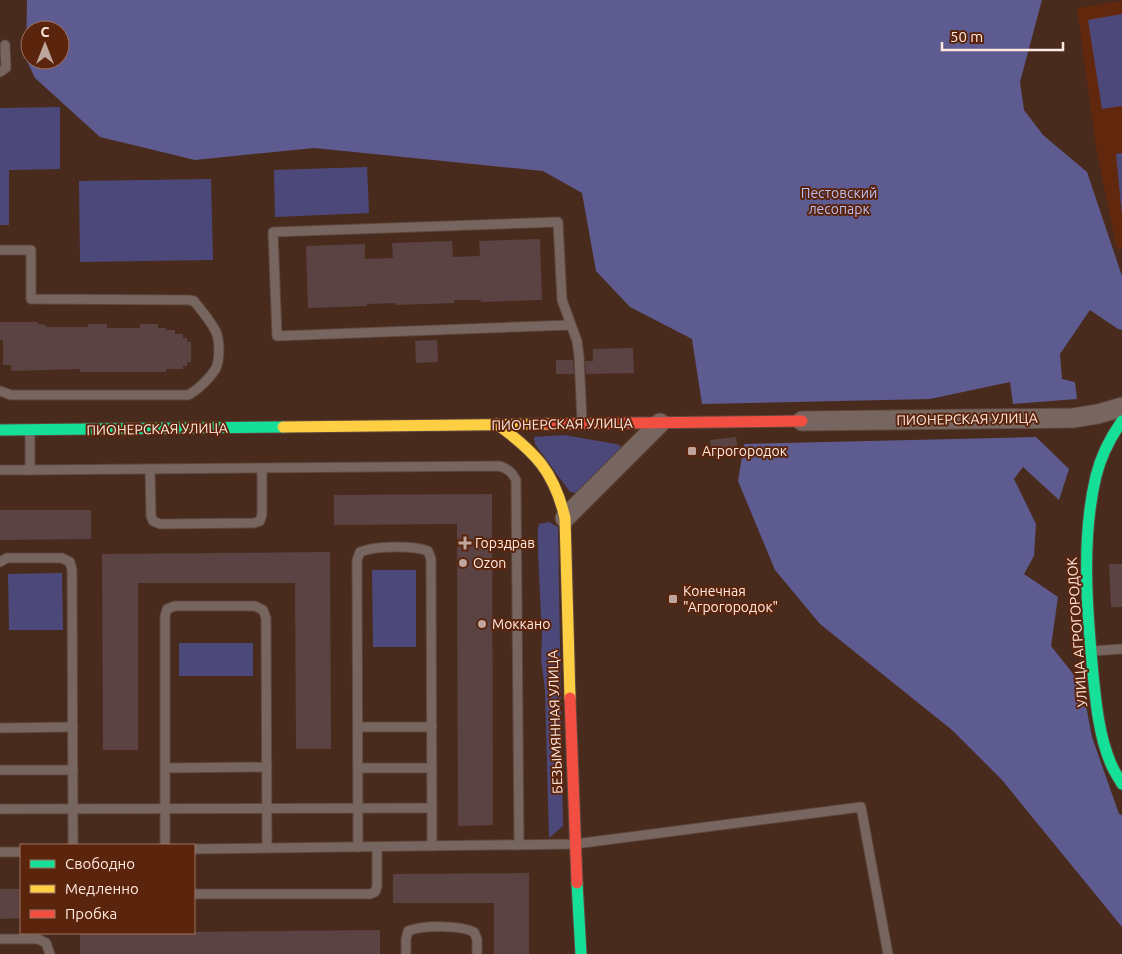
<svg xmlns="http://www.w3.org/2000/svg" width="1122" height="954" font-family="Ubuntu,sans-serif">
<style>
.built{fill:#62280e}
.green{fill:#4c497a}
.forest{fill:#5e5b90;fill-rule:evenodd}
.building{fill:#5b4343}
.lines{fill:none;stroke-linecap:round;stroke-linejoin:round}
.lane-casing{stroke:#5f473d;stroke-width:11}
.street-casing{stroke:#5f473d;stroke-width:21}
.fast-casing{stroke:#5f473d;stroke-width:13}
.slow-casing{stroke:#5f473d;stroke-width:13}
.jam-casing{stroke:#5f473d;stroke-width:13}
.lane{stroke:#76665f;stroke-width:9}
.street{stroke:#76665f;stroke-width:19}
.fast{stroke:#16e098;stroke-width:11}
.slow{stroke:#ffcf43;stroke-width:11}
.jam{stroke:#f24e42;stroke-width:11}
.poi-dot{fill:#bfa69d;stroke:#5b240c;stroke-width:2}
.labels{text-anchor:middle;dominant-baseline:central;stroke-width:4;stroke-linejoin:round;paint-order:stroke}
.park-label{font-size:14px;fill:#babef5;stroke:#5b240c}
.street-label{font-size:14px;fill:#ffe9e1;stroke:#5b240c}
.poi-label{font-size:14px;fill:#ffe9e1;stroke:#5b240c;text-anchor:start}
</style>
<rect width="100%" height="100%" fill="#492b1e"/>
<!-- built -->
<polygon class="built" points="1122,1 1122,248 1117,249 1097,153 1077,8"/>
<!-- green -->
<g class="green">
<polygon points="1122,14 1122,106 1102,109 1088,20"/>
<polygon points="60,107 60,169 9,170 9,225 0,225 0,108"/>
<polygon points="1122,153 1122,216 1116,154"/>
<polygon points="367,167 369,213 275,217 274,170"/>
<polygon points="211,179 213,260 80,262 79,181"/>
<polygon points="564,435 616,444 621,446 622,450 580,491 576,493 570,492 535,444 534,437"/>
<path d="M549 522 558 527 563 826 549 838 545 690 541 659 542 636 538 554C539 543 536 534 539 524Z"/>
<polygon points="372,570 416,570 416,647 373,647"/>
<polygon points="62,573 63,630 9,630 8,574"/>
<rect x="179" y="643" width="74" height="33"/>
</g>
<!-- forest -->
<g class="forest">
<path d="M27 0H1042L1020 82 1024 110 1043 135 1087 172 1122 276V330L1118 329 1090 310 1060 354 1062 379 1075 382 1077 399 1013 404 1010 382 930 399 702 404 692 339 630 307 596 271 582 193 543 171 314 148 195 160 100 137 35 78 26 59ZM30 30H60V60H30Z"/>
<polygon points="1036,437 1069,469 1059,500 1023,467 1014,479 1036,524 1034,556 1024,574 1058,597 1051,646 1082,685 1092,737 1119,814 1122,815 1122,927 1002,780 952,730 820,624 775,570 738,481 744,444"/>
</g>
<!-- building -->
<g class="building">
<polygon points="540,239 542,300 481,302 481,300 454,300 454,303 395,305 395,303 367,304 367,306 308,308 306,246 365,244 365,259 393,258 392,243 452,241 453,257 480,256 479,241"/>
<polygon points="0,322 38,322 38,324 46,325 46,327 88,327 88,324 107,324 107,328 140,328 140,324 158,324 158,328 166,328 166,330 175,330 175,334 183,334 183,338 187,338 187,342 191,342 191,362 187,362 187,366 183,366 183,369 166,369 166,372 80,372 80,369 11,371 11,365 3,365 3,340 0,340"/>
<polygon points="437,340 438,362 416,363 415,341"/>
<polygon points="633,348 634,373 586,374 585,361 593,361 593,349"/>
<polygon points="556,360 573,360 574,374 556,374"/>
<polygon points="736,437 738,453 712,456 710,440"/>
<polygon points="492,494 493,825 458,826 457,524 334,525 334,495"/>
<polygon points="0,510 91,510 91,539 0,540"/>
<polygon points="330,552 331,749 296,749 295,583 138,583 138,750 103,750 102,554"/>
<polygon points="1109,564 1122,564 1122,607 1111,607"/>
<polygon points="529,873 529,954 494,954 494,903 393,903 393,874"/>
<polygon points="0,889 21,889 21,918 0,919"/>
<polygon points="380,930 380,954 80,954 80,933"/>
</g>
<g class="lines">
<defs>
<g id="lane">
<polyline points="0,72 6,68 5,45"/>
<path d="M0 250H31V299L189 300 194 301C201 310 210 320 215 330 220 338 220 359 216 368 211 377 198 390 188 395H11L0 391"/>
<polyline points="571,325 277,336 273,232 558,222 562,300 577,341 579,356 582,421"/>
<polyline points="150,469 151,516 153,521 160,524 254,523 260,521 262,514 262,468"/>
<polyline points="0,470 30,470 30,433"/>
<path d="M30 470 500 466C508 469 512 472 516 480L519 845"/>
<polyline points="0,562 7,558 62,558 70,562 72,570 73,845"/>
<polyline points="1092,651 1122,649"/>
<polyline points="358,727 432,727"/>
<polyline points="0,728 73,727"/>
<polyline points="165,768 267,767"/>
<polyline points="358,768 432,768"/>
<polyline points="0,770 73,770"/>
<polyline points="0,809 432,808"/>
<polyline points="165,845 165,616 167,609 175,606 255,606 263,610 266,618 267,848"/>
<path d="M358 847 357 560 360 552C375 546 412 545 428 551L431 559 432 846"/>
<polyline points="194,849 575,844 861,807 888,954"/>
<polyline points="0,852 21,852"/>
<polyline points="194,894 370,894 375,892 377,887 377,847"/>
<polyline points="0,939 38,939 46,943 50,954"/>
<path d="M406 954V939L408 931C424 925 459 925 474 932L477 939V954"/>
</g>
<g id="street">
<polyline points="802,421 1073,418 1098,414 1122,407"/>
<polyline points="565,518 660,423"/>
</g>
<g id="fast">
<path d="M1122 421C1110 438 1101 456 1096 476 1081 538 1087 611 1093 674 1096 704 1099 736 1111 764 1114 771 1118 777 1122 784"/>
<polyline points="0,430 283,427"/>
<polyline points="577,883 581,954"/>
</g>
<g id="slow">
<path d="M497 424C535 452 554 471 565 518L570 698"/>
<polyline points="283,427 548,424"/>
</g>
<g id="jam">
<polyline points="548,424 802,421"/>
<polyline points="570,698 577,883"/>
</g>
</defs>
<!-- lane casing -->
<use href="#lane" class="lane-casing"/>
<!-- street casing -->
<use href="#street" class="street-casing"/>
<!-- fast casing -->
<use href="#fast" class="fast-casing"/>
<!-- slow casing -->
<use href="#slow" class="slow-casing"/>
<!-- jam casing -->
<use href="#jam" class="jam-casing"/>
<!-- lane -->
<use href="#lane" class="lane"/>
<!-- street -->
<use href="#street" class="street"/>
<!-- fast -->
<use href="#fast" class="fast"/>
<!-- slow -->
<use href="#slow" class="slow"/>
<!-- jam -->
<use href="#jam" class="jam"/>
</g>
<!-- markers -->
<g class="poi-dot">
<rect x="687" y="446" width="10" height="10" rx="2.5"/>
<path d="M462.5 535.5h5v5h5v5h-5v5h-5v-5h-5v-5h5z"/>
<circle cx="463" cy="563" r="5"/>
<rect x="668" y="594" width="10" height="10" rx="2.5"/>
<circle cx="482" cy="624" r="5"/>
</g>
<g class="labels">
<!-- park labels -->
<g class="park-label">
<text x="839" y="193">Пестовский<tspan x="839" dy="16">лесопарк</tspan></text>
</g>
<!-- street labels -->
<g class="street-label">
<text transform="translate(967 419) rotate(-1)">ПИОНЕРСКАЯ УЛИЦА</text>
<text transform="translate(562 424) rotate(-1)">ПИОНЕРСКАЯ УЛИЦА</text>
<text transform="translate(157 429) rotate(-1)">ПИОНЕРСКАЯ УЛИЦА</text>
<text transform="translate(1077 632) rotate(-94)">УЛИЦА АГРОГОРОДОК</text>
<text transform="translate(555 722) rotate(-92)">БЕЗЫМЯННАЯ УЛИЦА</text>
</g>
<!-- poi labels -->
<g class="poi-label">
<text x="702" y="451">Агрогородок</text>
<text x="475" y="543">Горздрав</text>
<text x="473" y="563">Ozon</text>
<text x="683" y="591">Конечная<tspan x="683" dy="16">"Агрогородок"</tspan></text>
<text x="492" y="624">Моккано</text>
</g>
</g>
<!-- legend -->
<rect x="20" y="844" width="175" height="90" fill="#5b240c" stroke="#9d7361"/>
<rect x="30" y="860" width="25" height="8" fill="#16e098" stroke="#9d7361"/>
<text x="65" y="869" font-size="15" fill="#ffe9e1">Свободно</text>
<rect x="30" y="885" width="25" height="8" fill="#ffcf43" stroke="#9d7361"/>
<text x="65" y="894" font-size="15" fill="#ffe9e1">Медленно</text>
<rect x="30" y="910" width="25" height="8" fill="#f24e42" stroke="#9d7361"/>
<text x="65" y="919" font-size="15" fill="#ffe9e1">Пробка</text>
<!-- north arrow -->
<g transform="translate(45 45)"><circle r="24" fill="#5b240c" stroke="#9d7361"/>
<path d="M0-4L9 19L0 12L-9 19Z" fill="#bfa69d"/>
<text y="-8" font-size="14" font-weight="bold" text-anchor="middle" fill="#ffe9e1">С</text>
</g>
<!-- scale -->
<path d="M942 42v8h121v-8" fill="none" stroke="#ffe9e1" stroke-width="2.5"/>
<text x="950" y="42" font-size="15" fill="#ffe9e1" stroke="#5b240c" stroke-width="4" paint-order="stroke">50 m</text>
</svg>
